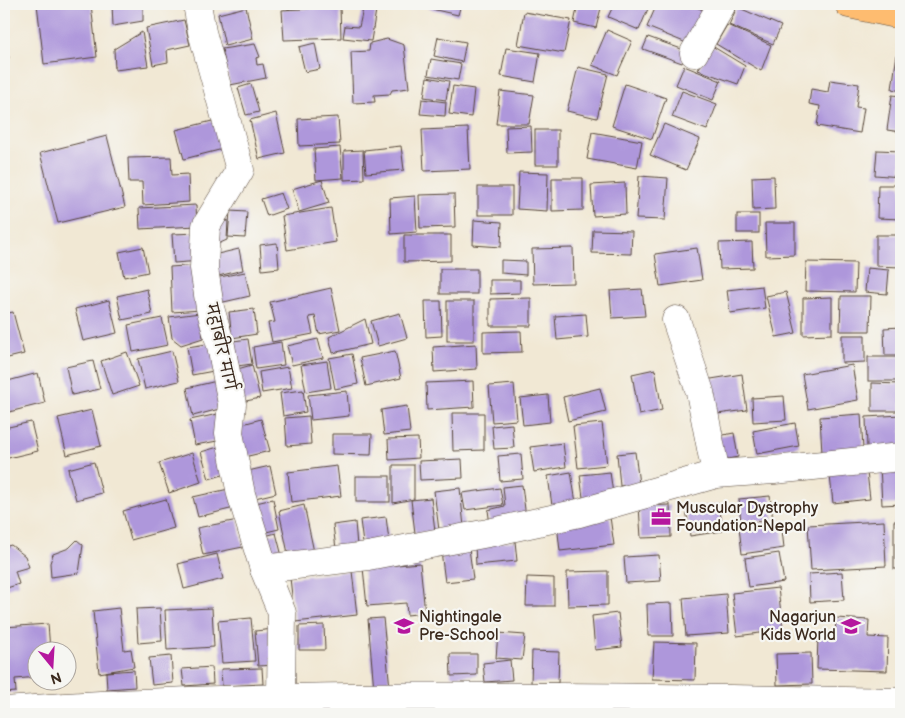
<svg xmlns="http://www.w3.org/2000/svg" width="905" height="718" font-family="'Balsamiq Sans','Playpen Sans Deva',sans-serif">
<style>
.building{fill:#ae97db}
.lines{fill:none;stroke-linecap:round;stroke-linejoin:round}
.minor-casing{stroke:#564639;stroke-width:29}
.major-casing{stroke:#564639;stroke-width:29}
.minor{stroke:#fff;stroke-width:28}
.major{stroke:#febc70;stroke-width:28}
.labels{text-anchor:middle;dominant-baseline:central;stroke-width:4.5;stroke-linejoin:round;paint-order:stroke}
.street-label{font-size:16px;fill:#3b2a1e;stroke:#f6f6f2}
.poi-label{font-size:16px;fill:#3b2a1e;stroke:#f6f6f2;text-anchor:start}
</style>
<rect width="100%" height="100%" fill="#f6f6f2"/>
<filter id="ink" filterUnits="userSpaceOnUse"><feTurbulence type="fractalNoise" baseFrequency=".02" numOctaves="2"/><feDisplacementMap in="SourceGraphic" scale="10" xChannelSelector="R" yChannelSelector="G"/><feConvolveMatrix kernelMatrix="1 2 1 2 8 2 1 2 1" color-interpolation-filters="sRGB"/></filter>
<filter id="wash" filterUnits="userSpaceOnUse"><feTurbulence type="fractalNoise" baseFrequency=".0096" numOctaves="4" result="noise"/><feDisplacementMap in="SourceGraphic" scale="20" xChannelSelector="R" yChannelSelector="G"/><feGaussianBlur stdDeviation="1.12" result="paint"/><feColorMatrix in="noise" values="0 0 0 0 0 0 0 0 0 0 0 0 0 0 0 0 0 1.4 0 .05"/><feComposite in="paint" operator="in"/></filter>
<g filter="url(#wash)">
<rect width="100%" height="100%" fill="#f1e8d4"/>
<g id="blocks">
<!-- building -->
<g class="building">
<polygon points="37,4 91,4 97,57 44,64"/>
<polygon points="112,4 167,4 167,7 143,7 143,21 113,26"/>
<polygon points="340,4 377,4 371,41 343,38 345,26 359,27 363,9 340,6"/>
<polygon points="428,4 461,4 458,15 427,8"/>
<polygon points="578,4 602,4 596,28 574,23"/>
<polygon points="614,4 650,4 639,30 608,17"/>
<polygon points="657,4 689,4 703,10 689,44 647,27"/>
<polygon points="246,7 253,39 225,46 218,14"/>
<polygon points="340,7 341,38 284,40 282,10"/>
<polygon points="737,7 781,26 773,44 729,25"/>
<polygon points="524,12 571,20 564,53 518,45"/>
<polygon points="184,20 190,45 167,50 168,62 153,65 146,28"/>
<polygon points="727,25 771,45 761,71 716,44"/>
<polygon points="607,30 632,41 617,75 592,65"/>
<polygon points="142,32 148,66 115,70 114,49"/>
<polygon points="4,36 9,58 4,59"/>
<polygon points="438,37 466,42 462,62 434,56"/>
<polygon points="648,37 687,51 682,63 643,49"/>
<polygon points="387,39 404,45 409,88 392,90 390,94 374,95 375,102 353,103 351,52 369,51 370,43"/>
<polygon points="315,43 320,69 305,72 299,47"/>
<polygon points="255,44 260,57 256,58 257,65 263,64 266,78 230,85 222,49"/>
<polygon points="712,46 745,66 738,84 698,70"/>
<polygon points="506,48 540,53 535,82 501,76"/>
<polygon points="897,54 901,55 901,91 892,89"/>
<polygon points="431,59 461,64 458,80 428,75"/>
<polygon points="684,66 721,81 713,100 676,85"/>
<polygon points="578,67 608,74 597,118 567,111"/>
<polygon points="427,77 449,81 446,100 424,97"/>
<polygon points="830,80 859,84 856,107 864,108 860,133 817,126 820,106 809,104 811,89 828,92"/>
<polygon points="251,84 259,112 246,115 238,88"/>
<polygon points="625,84 666,98 652,139 612,126"/>
<polygon points="453,86 474,89 471,117 449,114"/>
<polygon points="500,91 534,95 529,124 496,124"/>
<polygon points="682,91 717,104 707,130 672,117"/>
<polygon points="892,95 901,96 901,132 887,130"/>
<polygon points="422,99 446,102 445,116 420,114"/>
<polygon points="276,113 285,153 259,159 250,120"/>
<polygon points="338,117 340,144 299,146 298,119"/>
<polygon points="216,120 223,149 184,159 176,130"/>
<polygon points="664,124 700,139 686,170 650,155"/>
<polygon points="531,126 532,152 507,153 506,127"/>
<polygon points="468,128 470,169 424,171 422,130"/>
<rect x="535" y="130" width="23" height="35"/>
<polygon points="592,132 642,141 637,168 587,159"/>
<polygon points="107,136 125,207 58,223 40,153"/>
<polygon points="401,146 404,170 366,173 364,150"/>
<polygon points="340,147 343,178 316,180 314,149"/>
<polygon points="363,150 364,179 344,180 344,151"/>
<polygon points="877,150 901,151 901,177 875,175"/>
<polygon points="171,157 172,175 188,174 189,202 143,205 142,182 129,182 128,158"/>
<polygon points="519,172 548,173 547,211 517,209"/>
<polygon points="639,176 668,178 665,220 636,219"/>
<polygon points="774,176 775,209 753,210 752,177"/>
<polygon points="552,178 583,178 583,210 552,211"/>
<polygon points="322,180 329,203 299,212 292,189"/>
<polygon points="625,183 626,214 593,216 591,185"/>
<polygon points="878,185 901,185 901,219 877,218"/>
<rect x="478" y="187" width="34" height="28"/>
<polygon points="281,193 287,209 267,216 261,199"/>
<polygon points="454,194 455,227 420,228 419,195"/>
<polygon points="415,196 417,232 391,234 390,198"/>
<polygon points="196,205 197,226 140,229 139,208"/>
<polygon points="331,208 336,242 287,250 282,216"/>
<polygon points="230,211 247,212 245,238 228,237"/>
<rect x="737" y="214" width="22" height="19"/>
<polygon points="228,220 227,240 211,247 211,228"/>
<polygon points="474,220 502,222 501,247 473,245"/>
<polygon points="765,223 795,223 795,255 766,256"/>
<polygon points="593,230 632,231 631,254 592,253"/>
<polygon points="199,233 201,261 174,263 172,234"/>
<polygon points="404,235 451,235 451,261 404,262"/>
<polygon points="876,235 901,235 901,267 876,266"/>
<polygon points="752,242 753,268 720,269 719,243"/>
<polygon points="277,243 279,268 262,270 260,245"/>
<polygon points="143,247 148,272 124,277 119,252"/>
<polygon points="573,248 574,283 533,284 532,249"/>
<polygon points="697,248 702,280 660,286 655,254"/>
<polygon points="239,249 243,270 214,277 209,256"/>
<polygon points="501,260 526,261 526,275 501,273"/>
<polygon points="806,262 856,263 855,292 805,291"/>
<polygon points="199,265 201,310 172,312 170,267"/>
<polygon points="867,268 889,270 887,294 865,292"/>
<rect x="440" y="269" width="37" height="25"/>
<polygon points="245,272 250,296 215,304 210,279"/>
<polygon points="490,280 520,280 520,293 490,294"/>
<polygon points="762,286 765,308 730,313 727,290"/>
<polygon points="331,288 340,330 319,334 315,316 309,317 313,334 272,342 268,323 275,322 270,302"/>
<polygon points="147,289 152,314 122,320 117,296"/>
<polygon points="642,289 645,316 612,318 610,291"/>
<polygon points="786,292 796,333 776,337 766,296"/>
<polygon points="841,296 871,296 870,331 840,331"/>
<polygon points="832,297 832,334 803,335 803,298"/>
<polygon points="531,298 531,326 490,326 490,299"/>
<polygon points="109,300 117,333 83,341 75,309"/>
<polygon points="425,301 441,301 442,336 426,337"/>
<rect x="447" y="301" width="27" height="40"/>
<polygon points="254,309 257,334 232,338 229,312"/>
<polygon points="13,312 24,354 4,359 4,314"/>
<polygon points="200,313 203,338 181,345 172,338 169,317"/>
<polygon points="400,313 407,338 378,346 371,321"/>
<polygon points="586,314 588,337 557,340 555,316"/>
<polygon points="162,318 168,345 133,352 128,325"/>
<polygon points="365,319 371,344 333,353 329,337"/>
<polygon points="901,327 901,355 885,355 884,328"/>
<polygon points="521,331 522,352 483,353 483,332"/>
<polygon points="842,335 865,335 865,362 842,363"/>
<polygon points="248,339 252,364 230,367 226,342"/>
<polygon points="318,339 323,358 292,365 287,346"/>
<polygon points="281,342 284,365 256,369 253,347"/>
<polygon points="214,343 219,370 192,375 187,347"/>
<polygon points="476,344 477,369 434,372 433,347"/>
<polygon points="172,351 179,381 145,389 138,359"/>
<polygon points="395,351 401,378 366,386 360,358"/>
<polygon points="127,352 139,386 112,395 101,361"/>
<polygon points="352,354 358,384 335,389 329,358"/>
<rect x="868" y="357" width="33" height="24"/>
<polygon points="93,361 100,389 72,395 66,367"/>
<polygon points="327,361 331,388 306,392 301,365"/>
<polygon points="252,365 260,398 237,403 230,371"/>
<polygon points="852,365 858,400 808,409 802,374"/>
<polygon points="288,367 292,388 262,393 259,372"/>
<polygon points="655,369 662,410 639,415 632,374"/>
<polygon points="38,373 45,403 9,412 4,392 4,382"/>
<polygon points="742,374 747,410 710,415 705,380"/>
<polygon points="221,380 227,407 193,416 187,388"/>
<polygon points="473,381 474,407 427,410 426,383"/>
<polygon points="872,383 901,384 901,411 872,411"/>
<polygon points="514,384 517,420 492,422 489,386"/>
<polygon points="600,388 606,412 568,421 563,397"/>
<polygon points="303,390 306,412 283,416 280,393"/>
<polygon points="347,391 349,416 311,420 308,395"/>
<polygon points="548,395 550,422 523,425 520,398"/>
<polygon points="784,396 786,420 753,422 752,398"/>
<polygon points="407,406 410,432 384,435 381,410"/>
<polygon points="92,410 101,446 67,455 58,418"/>
<polygon points="452,413 484,413 484,450 453,451"/>
<polygon points="218,414 223,440 195,445 190,420"/>
<polygon points="861,414 863,450 822,453 820,417"/>
<polygon points="901,415 901,447 867,448 866,417"/>
<polygon points="309,416 311,444 287,446 285,418"/>
<polygon points="261,419 270,451 244,457 236,426"/>
<polygon points="31,422 38,451 4,459 4,428"/>
<polygon points="602,423 607,465 578,468 573,426"/>
<polygon points="795,423 799,446 757,454 753,431"/>
<polygon points="512,424 514,448 494,449 492,426"/>
<polygon points="734,433 738,457 717,461 713,437"/>
<polygon points="332,434 372,434 371,455 332,454"/>
<polygon points="418,438 419,458 389,460 388,439"/>
<polygon points="563,443 566,467 534,472 530,447"/>
<polygon points="225,445 233,472 209,479 201,452"/>
<polygon points="635,452 639,484 620,486 617,454"/>
<polygon points="192,453 201,482 169,493 159,463"/>
<polygon points="521,454 523,479 500,481 498,456"/>
<polygon points="462,459 463,478 420,480 419,461"/>
<polygon points="94,462 102,493 76,500 68,469"/>
<polygon points="866,463 870,499 833,503 829,467"/>
<polygon points="901,464 901,504 882,505 880,465"/>
<polygon points="393,465 414,465 414,499 393,503"/>
<polygon points="270,466 276,493 255,498 248,471"/>
<polygon points="337,466 341,496 291,502 288,472"/>
<polygon points="571,472 577,509 553,513 548,476"/>
<polygon points="610,472 614,501 584,505 580,475"/>
<rect x="356" y="476" width="34" height="26"/>
<polygon points="522,485 526,518 490,525 488,510 505,506 503,487"/>
<polygon points="233,488 238,507 198,517 193,497"/>
<polygon points="460,488 464,527 439,530 434,491"/>
<polygon points="500,488 503,505 465,510 462,493"/>
<polygon points="770,496 773,520 741,523 739,499"/>
<polygon points="431,498 435,531 415,533 411,500"/>
<polygon points="166,499 174,528 131,540 123,511"/>
<polygon points="273,499 279,529 262,533 256,503"/>
<polygon points="719,504 723,531 690,536 686,509"/>
<polygon points="304,505 314,552 289,558 279,511"/>
<polygon points="670,505 671,537 641,538 639,506"/>
<polygon points="386,517 389,541 363,544 360,520"/>
<polygon points="610,517 614,545 560,551 557,524"/>
<polygon points="238,520 243,547 203,555 197,528"/>
<polygon points="781,521 784,548 742,554 739,527"/>
<polygon points="884,521 886,566 811,570 808,525"/>
<rect x="894" y="521" width="7" height="48"/>
<polygon points="355,522 357,546 336,549 333,525"/>
<polygon points="276,533 283,560 268,564 261,537"/>
<polygon points="77,540 83,545 79,573 51,577 50,563 53,554 69,548"/>
<polygon points="515,541 517,561 476,565 475,545"/>
<polygon points="11,545 25,556 29,567 15,571 19,584 4,589 4,547"/>
<polygon points="469,548 473,579 445,582 441,551"/>
<polygon points="779,553 784,582 749,587 745,558"/>
<polygon points="217,554 223,579 184,589 178,564"/>
<polygon points="659,555 661,581 626,583 624,557"/>
<polygon points="420,563 425,613 407,615 406,603 367,606 363,568"/>
<polygon points="352,571 357,615 295,622 290,578"/>
<polygon points="608,571 608,605 568,606 567,572"/>
<polygon points="842,572 844,600 810,602 809,574"/>
<polygon points="527,577 554,578 554,606 526,606"/>
<polygon points="778,588 783,630 737,636 732,593"/>
<polygon points="726,594 729,633 686,636 683,598"/>
<polygon points="672,603 673,636 648,636 647,604"/>
<polygon points="119,608 124,650 131,649 134,667 99,673 93,611"/>
<polygon points="160,608 162,641 138,643 136,609"/>
<polygon points="212,608 214,647 167,650 165,610"/>
<polygon points="618,613 622,647 595,650 592,616"/>
<polygon points="251,618 255,661 222,663 218,621"/>
<polygon points="383,618 390,688 374,690 368,619"/>
<polygon points="836,618 869,620 868,637 888,638 887,671 817,669 818,636 835,637"/>
<polygon points="48,624 50,650 38,650 38,677 15,679 16,692 4,693 4,627"/>
<polygon points="324,625 325,650 299,650 299,626"/>
<polygon points="274,629 277,665 258,666 255,631"/>
<polygon points="498,633 525,635 522,660 496,658"/>
<polygon points="654,642 696,643 695,680 652,679"/>
<polygon points="532,651 559,652 558,683 531,683"/>
<polygon points="811,653 812,684 777,685 776,654"/>
<polygon points="450,654 477,654 477,675 451,676"/>
<polygon points="171,656 173,683 152,685 149,658"/>
<polygon points="510,660 512,680 485,682 483,663"/>
<polygon points="212,667 213,684 184,686 182,669"/>
<polygon points="262,668 263,684 222,686 221,669"/>
<polygon points="134,670 135,687 107,689 106,672"/>
<polygon points="322,708 347,709 347,714 322,714"/>
<polygon points="463,709 463,714 430,714 430,710"/>
<rect x="475" y="711" width="28" height="3"/>
</g>
</g>
</g>
<g filter="url(#ink)">
<use href="#blocks" fill-opacity="0" stroke="#564639" stroke-width="1"/>
<g class="lines">
<defs>
<g id="minor">
<polyline points="197,4 202,32 240,170 206,226 204,268 210,308 221,346 232,404 229,433 241,494 264,569 282,613 281,697 278,714"/>
<polyline points="694,53 722,4"/>
<polyline points="676,320 700,392 716,474"/>
<polyline points="264,569 368,556 488,533 579,513 716,474 774,470 901,457"/>
<path d="M4 711C303 689 602 697 901 702"/>
</g>
<polyline id="major" points="849,4 901,15"/>
</defs>
<!-- minor casing -->
<use href="#minor" class="minor-casing"/>
<!-- major casing -->
<use href="#major" class="major-casing"/>
<!-- minor -->
<use href="#minor" class="minor"/>
<!-- major -->
<use href="#major" class="major"/>
</g>
</g>
<!-- icons -->
<defs>
<symbol id="office-bare" viewBox="-9 -9 18 18"><path d="M-6-3h4V-5.5h4V-3h4V5H-6ZM-1-4.5V-3h2v-1.5ZM-6 0V1H6V0Z" fill="#b5179e" stroke="#f6f6f2" stroke-width="2.5" paint-order="stroke"/></symbol>
<symbol id="school-bare" viewBox="-9 -9 18 18"><path d="M0-5L7-2L0 1L-7-2ZM-4 1L0 2.5L4 1V4Q0 6-4 4Z" fill="#b5179e" stroke="#f6f6f2" stroke-width="2.5" paint-order="stroke"/></symbol>
</defs>
<g fill-rule="evenodd">
<use href="#office-bare" x="647" y="503" width="28" height="28"/>
<use href="#school-bare" x="390" y="612" width="28" height="28"/>
<use href="#school-bare" x="837" y="612" width="28" height="28"/>
</g>
<g class="labels">
<!-- street labels -->
<g class="street-label">
<text transform="translate(220 347) rotate(77)">महाबीर मार्ग</text>
</g>
<!-- poi labels -->
<g class="poi-label">
<text x="676" y="508">Muscular Dystrophy<tspan x="676" dy="18">Foundation-Nepal</tspan></text>
<text x="419" y="617">Nightingale<tspan x="419" dy="18">Pre-School</tspan></text>
<text x="836" y="617" text-anchor="end">Nagarjun<tspan x="836" dy="18">Kids World</tspan></text>
</g>
</g>
<!-- margin -->
<rect width="905" height="718" fill="none" stroke="#f6f6f2" stroke-width="20"/>
<!-- north arrow -->
<g transform="translate(52 666) rotate(162)"><circle r="24" fill="#f6f6f2" stroke="#aba49d"/>
<path d="M0-4L9 19L0 12L-9 19Z" fill="#b5179e"/>
<text y="-8" font-size="14" font-weight="bold" text-anchor="middle" fill="#3b2a1e">N</text>
</g>
</svg>
